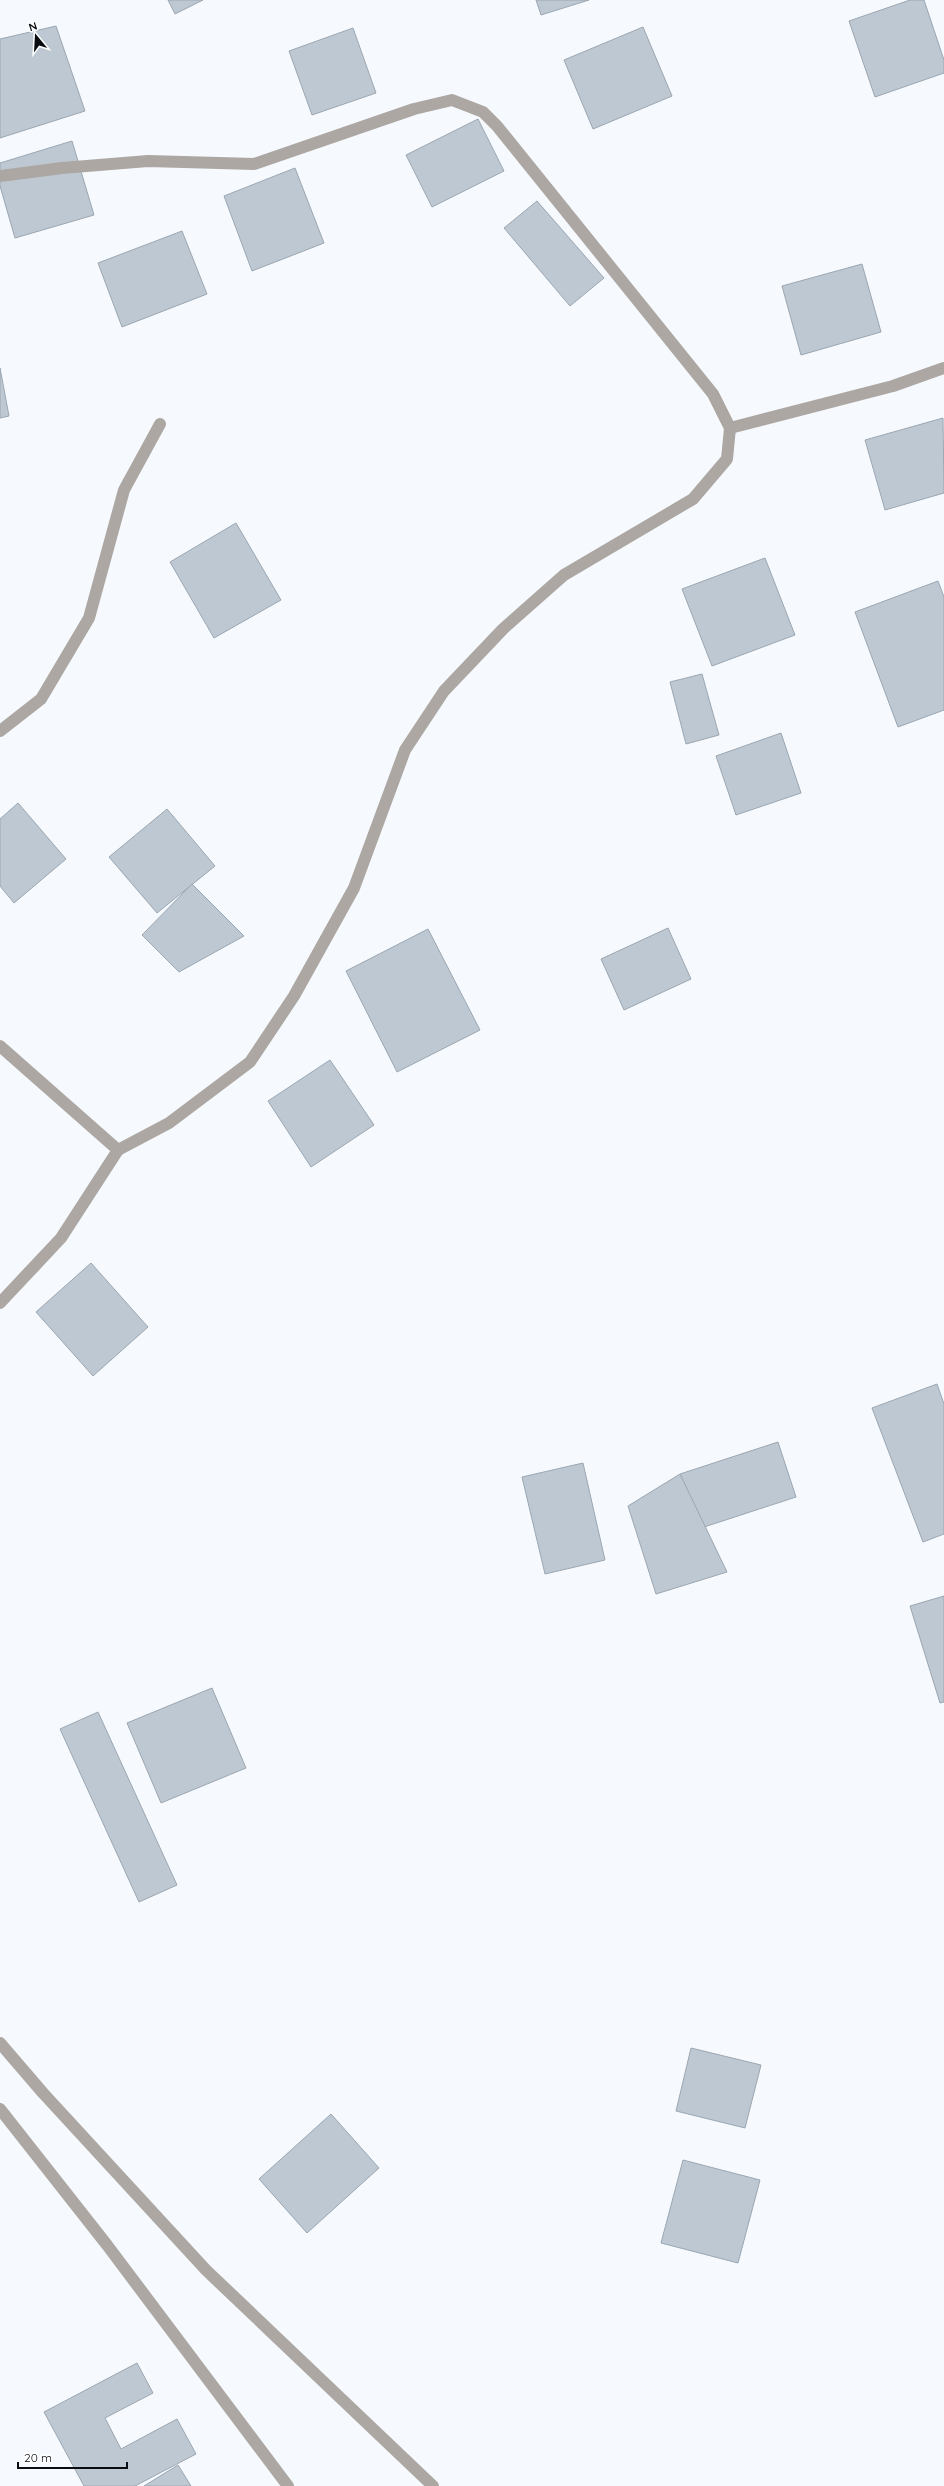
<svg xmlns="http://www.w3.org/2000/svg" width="944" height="2486" font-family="Quicksand,sans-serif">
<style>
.building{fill:#bdc8d3;stroke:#9ba6b1}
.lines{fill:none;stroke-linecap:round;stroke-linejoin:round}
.minor{stroke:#aca7a2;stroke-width:12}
</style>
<rect width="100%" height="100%" fill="#f6faff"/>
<!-- building -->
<g class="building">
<polygon points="168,0 203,0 175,14"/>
<polygon points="536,0 589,0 541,15"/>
<polygon points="910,0 924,0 944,60 944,73 875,97 849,21"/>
<polygon points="56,26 85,111 0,138 0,39"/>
<polygon points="643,27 672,96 593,129 564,60"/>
<polygon points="353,28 376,93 312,115 289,51"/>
<polygon points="478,119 504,171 432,207 406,155"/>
<polygon points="72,141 94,215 15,238 0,186 0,163"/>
<polygon points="295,168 324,243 252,271 224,196"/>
<polygon points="537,201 604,278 570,306 504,228"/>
<polygon points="182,231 207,294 122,327 98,263"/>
<polygon points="862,264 881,332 801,355 782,286"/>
<polygon points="0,368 9,416 0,418"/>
<polygon points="943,418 944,493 885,510 865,440"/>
<polygon points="236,523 281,600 214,638 170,562"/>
<polygon points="765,558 795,635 712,666 682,589"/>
<polygon points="938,581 944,597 944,710 898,727 855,612"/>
<polygon points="702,674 719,735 686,744 670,682"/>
<polygon points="781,733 801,793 736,815 716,756"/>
<polygon points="18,803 66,859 14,903 0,886 0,819"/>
<polygon points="167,809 215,866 157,913 109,857"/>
<polygon points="192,884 244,936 179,972 142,935"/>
<polygon points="668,928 691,979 624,1010 601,959"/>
<polygon points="428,929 480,1030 397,1072 346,971"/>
<polygon points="330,1060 374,1125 311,1167 268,1101"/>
<polygon points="91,1263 148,1327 93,1376 36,1312"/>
<polygon points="937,1384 944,1404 944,1534 923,1542 872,1408"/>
<polygon points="778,1442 796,1497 698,1529 680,1474"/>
<polygon points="583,1463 605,1560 545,1574 522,1477"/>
<polygon points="680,1474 727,1572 656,1594 628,1506"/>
<polygon points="944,1596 944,1702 940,1703 910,1606"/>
<polygon points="212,1688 246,1768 161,1803 127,1723"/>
<polygon points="98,1712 177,1885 139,1902 60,1729"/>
<polygon points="691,2048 761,2065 745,2128 676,2111"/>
<polygon points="331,2114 379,2168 307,2233 259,2179"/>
<polygon points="683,2160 760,2180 738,2263 661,2243"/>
<polygon points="137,2363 153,2393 105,2418 121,2449 177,2419 196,2454 135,2486 84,2486 44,2412"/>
<polygon points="178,2465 191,2486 144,2486"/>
</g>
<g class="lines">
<!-- minor -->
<g class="minor">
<polyline points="0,176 62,168 148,161 254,164 414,109 452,100 483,112 497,126 713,394 730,428 727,459 693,499 564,575 503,629 444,691 405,750 354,888 294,996 250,1062 169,1123 118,1150"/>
<polyline points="730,428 893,386 944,368"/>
<polyline points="0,731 41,699 89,618 124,490 160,424"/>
<polyline points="0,1046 118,1150 61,1238 0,1303"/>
<polyline points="0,2043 43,2093 206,2270 433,2486"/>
<polyline points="0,2109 107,2245 288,2486"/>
</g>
</g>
<!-- north arrow -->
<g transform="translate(36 36) rotate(342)" stroke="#ffffff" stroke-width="3" paint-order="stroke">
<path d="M0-3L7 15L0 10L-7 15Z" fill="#090c10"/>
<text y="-6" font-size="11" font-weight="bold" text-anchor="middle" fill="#090c10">N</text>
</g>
<!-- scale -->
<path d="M18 2462v6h109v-6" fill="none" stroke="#090c10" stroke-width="2"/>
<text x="24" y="2462" font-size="12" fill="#090c10" stroke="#ffffff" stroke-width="3" paint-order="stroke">20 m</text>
</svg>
